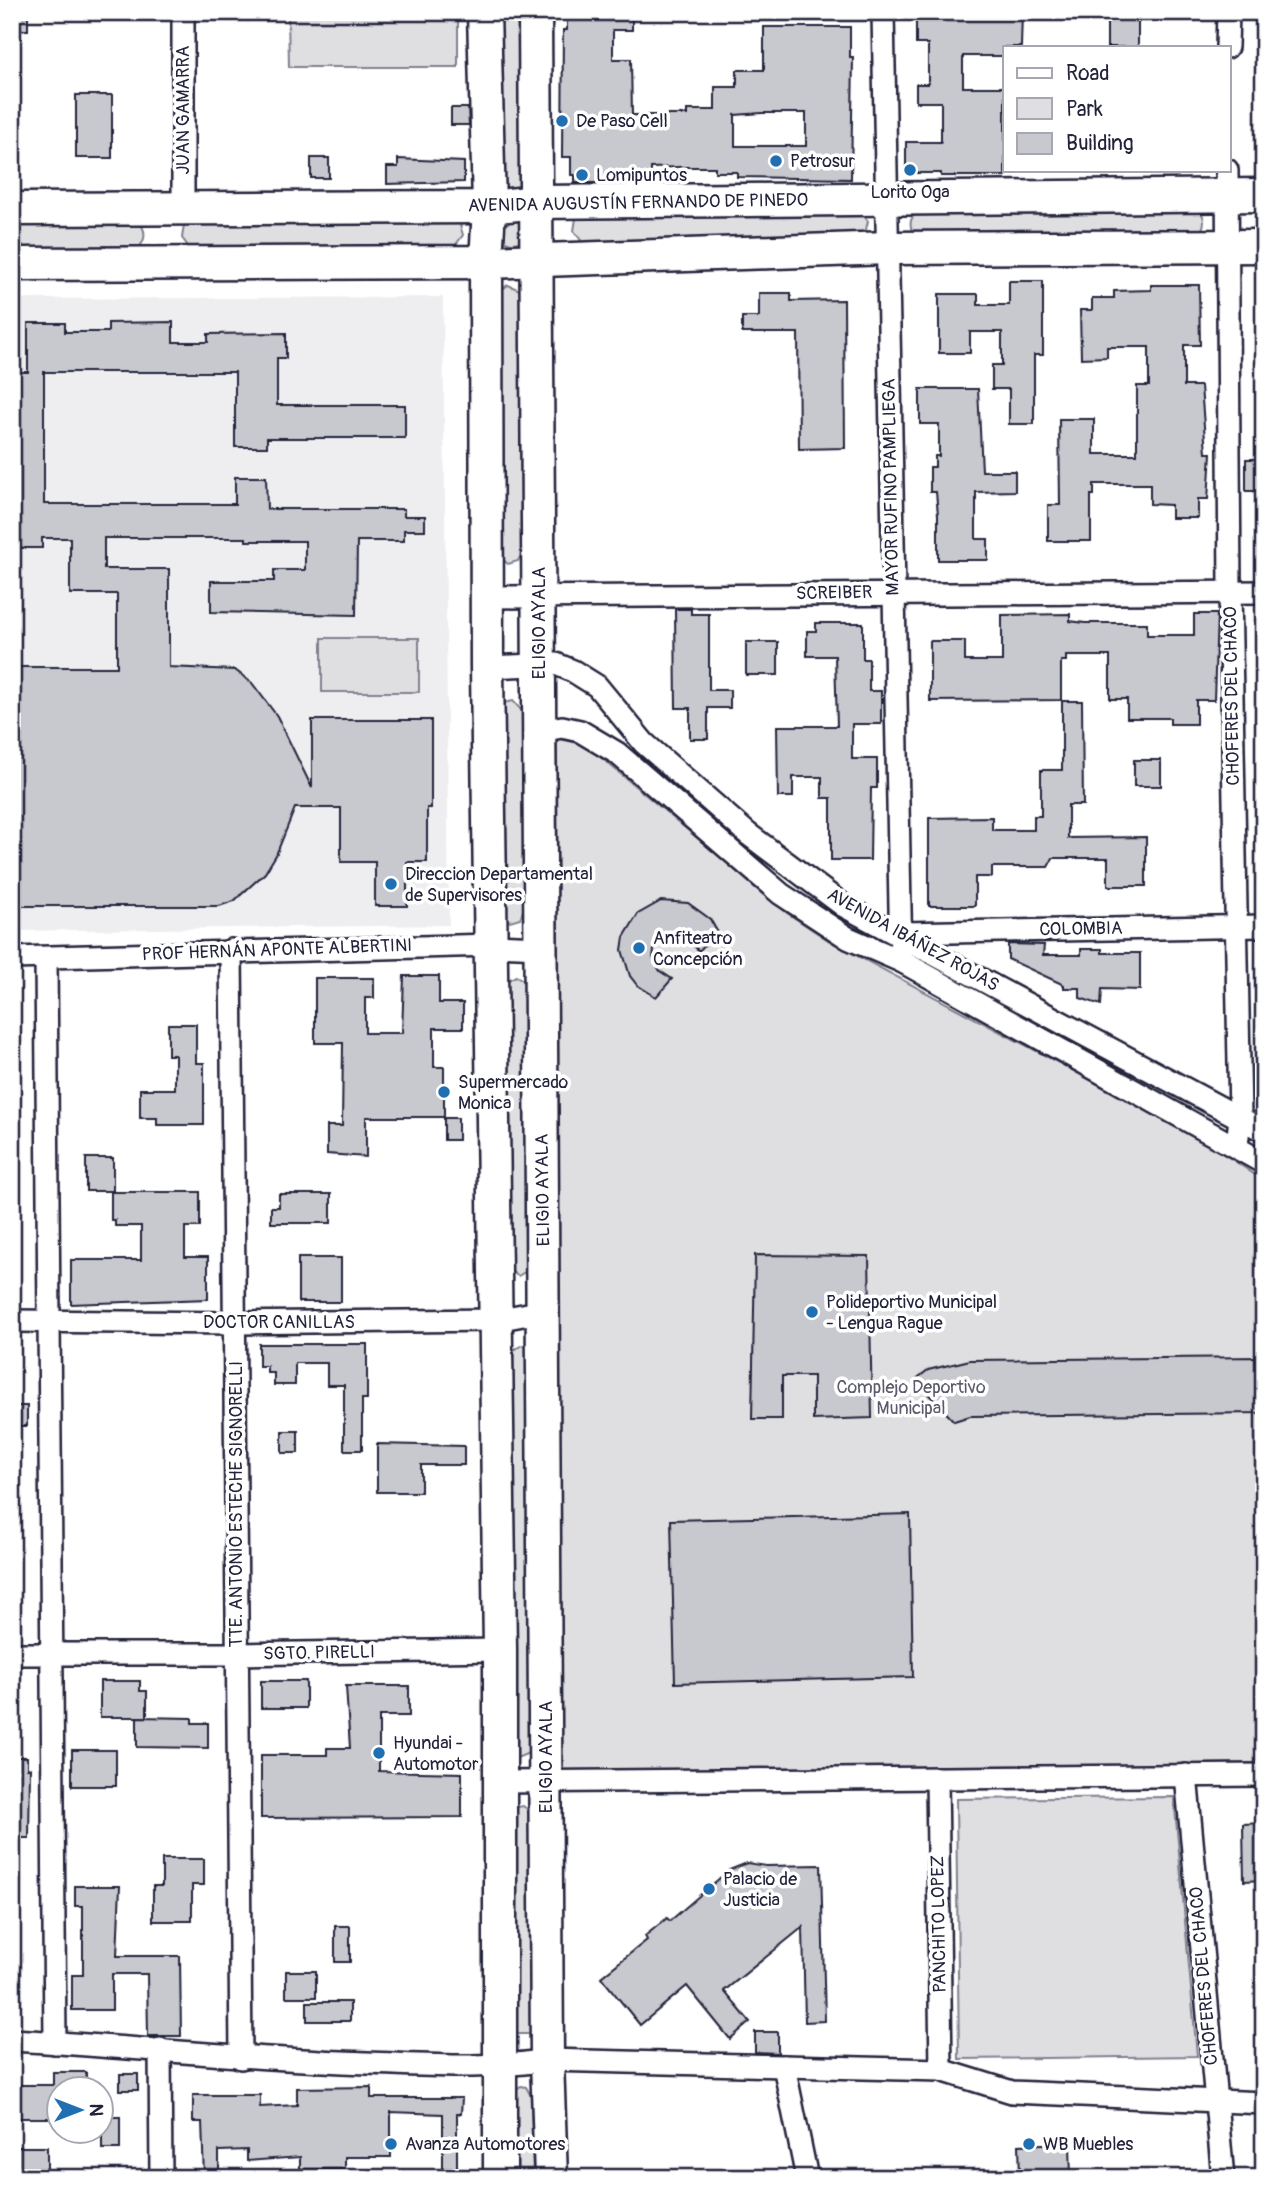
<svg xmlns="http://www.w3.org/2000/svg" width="1276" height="2190" font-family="Pangolin,sans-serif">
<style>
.built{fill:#eeeef1}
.green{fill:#dfdfe2;stroke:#80808e;stroke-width:2}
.building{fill:#c8c8cf;stroke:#22223b;stroke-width:2;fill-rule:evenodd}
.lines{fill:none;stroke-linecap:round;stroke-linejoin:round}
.street-casing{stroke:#22223b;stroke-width:26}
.secondary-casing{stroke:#22223b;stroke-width:37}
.street{stroke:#fff;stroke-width:21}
.secondary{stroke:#fff;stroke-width:32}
.poi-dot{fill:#1f6fb2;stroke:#fff;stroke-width:2.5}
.labels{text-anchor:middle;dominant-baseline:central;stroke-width:7;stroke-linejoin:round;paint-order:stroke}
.street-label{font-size:18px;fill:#22223b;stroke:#fff}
.poi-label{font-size:18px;fill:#22223b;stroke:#fff;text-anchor:start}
.park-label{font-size:18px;fill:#5b5b6d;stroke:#fff}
</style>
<rect width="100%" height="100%" fill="#fff"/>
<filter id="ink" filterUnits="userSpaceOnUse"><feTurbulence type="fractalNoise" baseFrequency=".0143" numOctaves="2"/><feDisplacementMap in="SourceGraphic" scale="14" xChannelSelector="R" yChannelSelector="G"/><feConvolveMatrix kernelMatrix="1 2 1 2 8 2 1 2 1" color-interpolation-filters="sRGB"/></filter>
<g filter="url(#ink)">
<!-- built -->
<polygon class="built" points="443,297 449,925 12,931 12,299"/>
<!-- green -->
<g class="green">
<polygon points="288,12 458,12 458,67 289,67"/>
<polygon points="495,12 522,12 525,189 499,191"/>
<path d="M1196 206C1207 217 1206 225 1197 237L913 234C908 223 911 217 919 209Z"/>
<polygon points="859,210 868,221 865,234 583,243 574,231 576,218 582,213"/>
<circle cx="513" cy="231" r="12"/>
<path d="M137 220C147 230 147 239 137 250L12 251V221Z"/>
<polygon points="191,220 459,222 463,235 454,247 191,250 182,238 184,225"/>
<polygon points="508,285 522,291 523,551 518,561 508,564 500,557 500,291"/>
<rect x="322" y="638" width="97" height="54"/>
<polygon points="513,701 523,712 524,908 520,918 510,921 505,918 503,703"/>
<polygon points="562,736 567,736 592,750 787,913 831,942 1202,1139 1264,1181 1264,1763 560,1774 557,740"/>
<polygon points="516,976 525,981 528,1270 518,1276 509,1270 506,981"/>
<polygon points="523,1345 527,1348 531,1752 517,1758 512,1756 509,1352"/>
<polygon points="1174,1797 1197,2056 959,2059 956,1799"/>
<polygon points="523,1806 531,1812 533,2030 530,2034 515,2034 513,1808"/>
<polygon points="521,2086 526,2087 531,2096 533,2178 513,2178 513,2091"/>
</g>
<!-- building -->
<g class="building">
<rect x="12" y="12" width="16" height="18"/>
<path d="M567 12H632V30H613V59H631L632 115H687V110H715V87H737V70H764V27H850V57H853L851 179 737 177V172H715V167H679L651 168V177H607L611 183H575V175H571V157H562L563 30H567ZM762 113H806V146H735V115Z"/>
<polygon points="916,12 1022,12 1021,47 1005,47 1005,56 963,56 963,87 1005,87 1005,176 941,176 941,173 914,173 906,166 906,142 941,142 941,102 916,102 916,84 928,84 928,44 916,44"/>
<rect x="1107" y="12" width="31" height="35"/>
<rect x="76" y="95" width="36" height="63"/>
<polygon points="451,108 468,108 469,125 451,125"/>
<rect x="311" y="158" width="18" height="20"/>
<polygon points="398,159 464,162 464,182 387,184 387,167 398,167"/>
<polygon points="1009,281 1043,281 1043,355 1034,355 1034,424 1009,424 1009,389 992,389 992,365 1002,365 1002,332 970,332 970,353 939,353 939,294 978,294 978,305 1009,305"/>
<polygon points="1151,285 1199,285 1200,345 1184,345 1184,386 1201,386 1206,453 1211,453 1208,499 1198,499 1198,518 1171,518 1171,505 1150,504 1150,484 1094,484 1094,495 1091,495 1091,541 1048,541 1048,505 1060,505 1059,419 1094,419 1094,454 1137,454 1137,386 1149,386 1149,347 1107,347 1107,357 1081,358 1080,310 1092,310 1092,298 1114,298 1114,291 1151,290"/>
<polygon points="759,293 791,293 791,301 844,300 845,448 799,449 798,333 742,333 742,317 759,317"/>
<polygon points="173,322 173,342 208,342 208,334 286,333 286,358 277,358 277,405 405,405 405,438 267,438 267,447 235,447 235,372 44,372 44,504 235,504 235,477 266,477 267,509 404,509 404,516 425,516 425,530 404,530 404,541 357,541 356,615 211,612 211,581 274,581 274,570 305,570 305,541 246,541 246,538 104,538 104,569 169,569 169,667 235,670 252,683 277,716 312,788 312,720 431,720 431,808 427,808 427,862 407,862 407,906 375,906 375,862 341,862 341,808 295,808 276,855 265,873 234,901 219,906 12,906 12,667 117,667 117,594 70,594 70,538 42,538 42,548 12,548 12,372 28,372 28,323 65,323 65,332 108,332 108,323"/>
<polygon points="920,389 978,389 982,471 1015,471 1015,491 976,492 976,539 988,539 988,560 938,560 938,515 936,492 930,492 930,467 935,467 935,456 939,456 939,424 920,424"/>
<rect x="1246" y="459" width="18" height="32"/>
<polygon points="675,609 691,609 691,614 709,614 709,690 730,690 730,708 708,708 708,739 690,739 690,708 676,708"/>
<polygon points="1070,614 1070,621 1085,623 1147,623 1147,635 1194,635 1194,614 1217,614 1214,700 1196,700 1196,724 1170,724 1170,718 1127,718 1127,699 1110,699 1110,656 1066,656 1066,661 1061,661 1061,700 930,701 930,641 965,641 965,661 1002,661 1002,615"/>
<polygon points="816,623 863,623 863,659 869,659 869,691 881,691 881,724 852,724 852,759 877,759 877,788 871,788 870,860 831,860 831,798 822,798 822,777 793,777 793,797 778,797 777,726 837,726 835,656 807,656 807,631 816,631"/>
<rect x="746" y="642" width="32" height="33"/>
<polygon points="1062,701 1082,701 1083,805 1068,805 1068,838 1146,837 1146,886 1108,886 1108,858 1053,858 1048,867 992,867 992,877 975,877 975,906 929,906 929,818 992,817 992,830 1034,830 1034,816 1041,816 1041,770 1062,770"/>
<rect x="1134" y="760" width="27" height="26"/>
<polygon points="661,901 688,903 710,919 717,931 699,951 683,935 668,934 662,938 654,950 653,958 660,971 672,979 656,997 637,985 630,976 622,950 624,937 638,914"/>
<polygon points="1008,944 1044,945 1043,955 1081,955 1081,949 1102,949 1102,953 1140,953 1140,990 1102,989 1101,1005 1080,998 1080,988 1064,988 1064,985 1008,959"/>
<polygon points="404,976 439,976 439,1003 463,1003 463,1028 434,1028 434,1067 444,1067 444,1117 366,1117 366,1157 327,1154 327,1126 342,1126 343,1043 315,1043 315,978 374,978 374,998 365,998 365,1033 402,1033"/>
<polygon points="168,1024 196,1024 196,1063 204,1063 204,1125 157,1125 157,1118 140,1118 140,1089 175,1089 175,1055 168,1055"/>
<rect x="444" y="1118" width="14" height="22"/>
<rect x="86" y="1158" width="27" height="33"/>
<polygon points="111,1192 200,1192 200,1227 185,1227 185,1257 208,1257 208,1299 71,1304 71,1260 141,1260 141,1226 115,1226 115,1220 111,1220"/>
<polygon points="279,1194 331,1194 331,1223 271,1223 271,1207 279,1207"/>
<polygon points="755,1255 869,1256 872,1418 813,1420 813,1376 782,1376 782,1419 752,1419"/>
<rect x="298" y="1258" width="43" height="44"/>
<polygon points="259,1344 367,1344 367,1399 362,1399 362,1450 344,1450 344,1385 327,1385 327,1363 295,1363 295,1385 274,1385 274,1373 267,1373 267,1366 259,1366"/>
<polygon points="1264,1357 1264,1413 970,1416 954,1421 915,1380 928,1370 970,1360"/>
<rect x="12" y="1406" width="15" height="20"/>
<rect x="282" y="1431" width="16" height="22"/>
<polygon points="377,1444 464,1446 464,1465 421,1465 421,1492 377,1492"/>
<polygon points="910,1514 913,1677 675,1683 671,1520"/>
<polygon points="100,1681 140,1681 140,1691 147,1691 147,1717 100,1717"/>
<rect x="261" y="1681" width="45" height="27"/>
<polygon points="346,1686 409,1686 409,1716 379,1716 379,1771 462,1773 462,1817 261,1818 261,1755 327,1755 327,1748 350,1748"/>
<polygon points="137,1717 192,1718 192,1723 208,1723 208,1748 137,1747"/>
<rect x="72" y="1750" width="44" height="36"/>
<polygon points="12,1757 27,1757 27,1768 30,1768 29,1838 12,1838"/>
<polygon points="1264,1823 1264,1880 1244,1881 1243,1824"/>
<polygon points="162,1859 204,1859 204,1885 192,1885 192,1921 153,1921 153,1886 162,1886"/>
<polygon points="747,1863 766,1866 821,1865 825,2021 805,2022 803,1927 724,1991 750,2022 730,2039 687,1986 640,2025 601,1977 647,1940 645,1936 667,1918 670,1921 729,1870"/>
<polygon points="75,1886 120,1886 117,1956 180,1956 181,2036 148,2036 147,1974 112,1974 112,2010 72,2010 72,1975 83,1975 83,1906 75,1906"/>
<rect x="335" y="1926" width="15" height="36"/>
<rect x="286" y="1971" width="30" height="26"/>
<rect x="307" y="2002" width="43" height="19"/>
<polygon points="755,2032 778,2032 778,2053 755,2052"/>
<polygon points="53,2072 86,2072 86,2089 60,2089 60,2118 19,2118 19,2105 14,2105 14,2085 53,2085"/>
<rect x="120" y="2074" width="18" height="16"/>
<polygon points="371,2087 371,2098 462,2098 461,2114 457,2114 457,2178 443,2178 443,2114 391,2112 391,2157 345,2157 345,2169 300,2169 300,2157 247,2161 247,2150 219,2151 219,2178 204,2178 202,2122 193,2122 193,2095 260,2095 260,2107 297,2105 297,2088"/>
<rect x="102" y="2117" width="18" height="32"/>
<polygon points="1043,2144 1070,2144 1071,2178 1020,2178 1019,2145"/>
<rect x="13" y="2147" width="34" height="27"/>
</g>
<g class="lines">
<defs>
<g id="street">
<polyline points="183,12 183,208"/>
<polyline points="883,12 901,961"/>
<polyline points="1227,47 1228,12"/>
<polyline points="1227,170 1230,591 1240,1117 1237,1146"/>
<polyline points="488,597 1264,592"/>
<polyline points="487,667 556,664 573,671 597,686 644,743 748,834 844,906 1264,1131"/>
<polyline points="540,731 562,727 580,731 617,753 781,894 848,938 901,961 1264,1163"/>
<polyline points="902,933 1264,926"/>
<polyline points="231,950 241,2058"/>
<polyline points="12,958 492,945 541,947"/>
<polyline points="46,959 55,2043"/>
<polyline points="12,1321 234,1323 496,1320 544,1311"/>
<polyline points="12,1654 237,1654 500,1650"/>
<polyline points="1186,1775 1223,2178"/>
<polyline points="937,1778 941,2070"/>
<polyline points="500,1782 1264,1775"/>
<path d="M12 2040C131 2047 248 2059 367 2063 429 2065 485 2070 547 2060L941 2070 1012 2092 1264 2103"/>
<polyline points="160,2049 161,2178"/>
<polyline points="784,2066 807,2178"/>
</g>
<g id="secondary">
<polyline points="484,12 489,207 486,262 487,667 500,1650 500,2178"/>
<polyline points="535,12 547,2060 551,2178"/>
<polyline points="12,209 489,207 537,202 1264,195"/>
<polyline points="12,264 486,262 888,248 1264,246"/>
</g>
</defs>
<!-- street casing -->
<use href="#street" class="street-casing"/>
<!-- secondary casing -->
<use href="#secondary" class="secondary-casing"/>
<!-- street -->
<use href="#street" class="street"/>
<!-- secondary -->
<use href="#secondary" class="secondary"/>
</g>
</g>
<!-- markers -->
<g class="poi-dot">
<circle cx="562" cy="121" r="7"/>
<circle cx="776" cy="161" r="7"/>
<circle cx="910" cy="170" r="7"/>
<circle cx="582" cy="175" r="7"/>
<circle cx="391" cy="884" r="7"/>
<circle cx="639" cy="948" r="7"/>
<circle cx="444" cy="1092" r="7"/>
<circle cx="812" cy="1312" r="7"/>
<circle cx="379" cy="1753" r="7"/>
<circle cx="709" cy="1889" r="7"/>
<circle cx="391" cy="2144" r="7"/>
<circle cx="1029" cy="2144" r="7"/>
</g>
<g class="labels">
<!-- street labels -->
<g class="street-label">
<text transform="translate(183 110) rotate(-90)">JUAN GAMARRA</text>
<text transform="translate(638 203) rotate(-1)">AVENIDA AUGUSTÍN FERNANDO DE PINEDO</text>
<text transform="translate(891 487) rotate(-91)">MAYOR RUFINO PAMPLIEGA</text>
<text transform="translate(834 593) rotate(-1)">SCREIBER</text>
<text transform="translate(539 623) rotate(-90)">ELIGIO AYALA</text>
<text transform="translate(1232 696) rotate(-91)">CHOFERES DEL CHACO</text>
<text transform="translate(1081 929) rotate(-1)">COLOMBIA</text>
<text transform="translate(913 940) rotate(29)">AVENIDA IBÁÑEZ ROJAS</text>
<text transform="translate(277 950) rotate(-2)">PROF HERNÁN APONTE ALBERTINI</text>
<text transform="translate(543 1190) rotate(-91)">ELIGIO AYALA</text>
<text x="279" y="1322">DOCTOR CANILLAS</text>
<text transform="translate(236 1504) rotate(-90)">TTE. ANTONIO ESTECHE SIGNORELLI</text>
<text transform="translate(319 1653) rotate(-1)">SGTO. PIRELLI</text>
<text transform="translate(546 1757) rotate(-90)">ELIGIO AYALA</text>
<text transform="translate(939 1924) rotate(-91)">PANCHITO LOPEZ</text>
<text transform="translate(1204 1976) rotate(-95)">CHOFERES DEL CHACO</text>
</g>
<!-- poi labels -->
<g class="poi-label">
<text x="576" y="121">De Paso Cell</text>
<text x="790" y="161">Petrosur</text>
<text x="596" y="175">Lomipuntos</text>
<text x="910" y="192" text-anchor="middle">Lorito Oga</text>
<text x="405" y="874">Direccion Departamental<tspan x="405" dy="21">de Supervisores</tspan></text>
<text x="653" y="938">Anfiteatro<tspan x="653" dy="21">Concepción</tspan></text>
<text x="458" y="1082">Supermercado<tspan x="458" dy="21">Monica</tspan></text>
<text x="826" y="1302">Polideportivo Municipal<tspan x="826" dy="21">- Lengua Rague</tspan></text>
<text x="393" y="1743">Hyundai -<tspan x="393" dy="21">Automotor</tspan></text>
<text x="723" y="1879">Palacio de<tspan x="723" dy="21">Justicia</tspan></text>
<text x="405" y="2144">Avanza Automotores</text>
<text x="1043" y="2144">WB Muebles</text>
</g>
<!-- park labels -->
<g class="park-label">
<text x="911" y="1387">Complejo Deportivo<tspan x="911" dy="21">Municipal</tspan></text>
</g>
</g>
<!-- margin -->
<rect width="1276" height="2190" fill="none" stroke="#fff" stroke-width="42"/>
<rect x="21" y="21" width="1234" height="2148" fill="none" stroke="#22223b" stroke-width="2.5" filter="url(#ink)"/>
<!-- legend -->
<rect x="1003" y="46" width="228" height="126" fill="#ffffff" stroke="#a7a7b1" stroke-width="2"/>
<rect x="1017" y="68" width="35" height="10" fill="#ffffff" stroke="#a7a7b1" stroke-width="2"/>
<text x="1066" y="80" font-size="21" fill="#22223b">Road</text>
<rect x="1017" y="98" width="35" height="21" fill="#dfdfe2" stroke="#a7a7b1" stroke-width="2"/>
<text x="1066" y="116" font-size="21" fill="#22223b">Park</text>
<rect x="1017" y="133" width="35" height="21" fill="#c8c8cf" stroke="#a7a7b1" stroke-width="2"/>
<text x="1066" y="150" font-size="21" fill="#22223b">Building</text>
<!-- north arrow -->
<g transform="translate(80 2110) rotate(90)"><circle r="33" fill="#ffffff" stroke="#a7a7b1" stroke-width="2"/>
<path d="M0-5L12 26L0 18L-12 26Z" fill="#1f6fb2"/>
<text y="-10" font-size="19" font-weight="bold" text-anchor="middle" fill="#22223b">N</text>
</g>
</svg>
